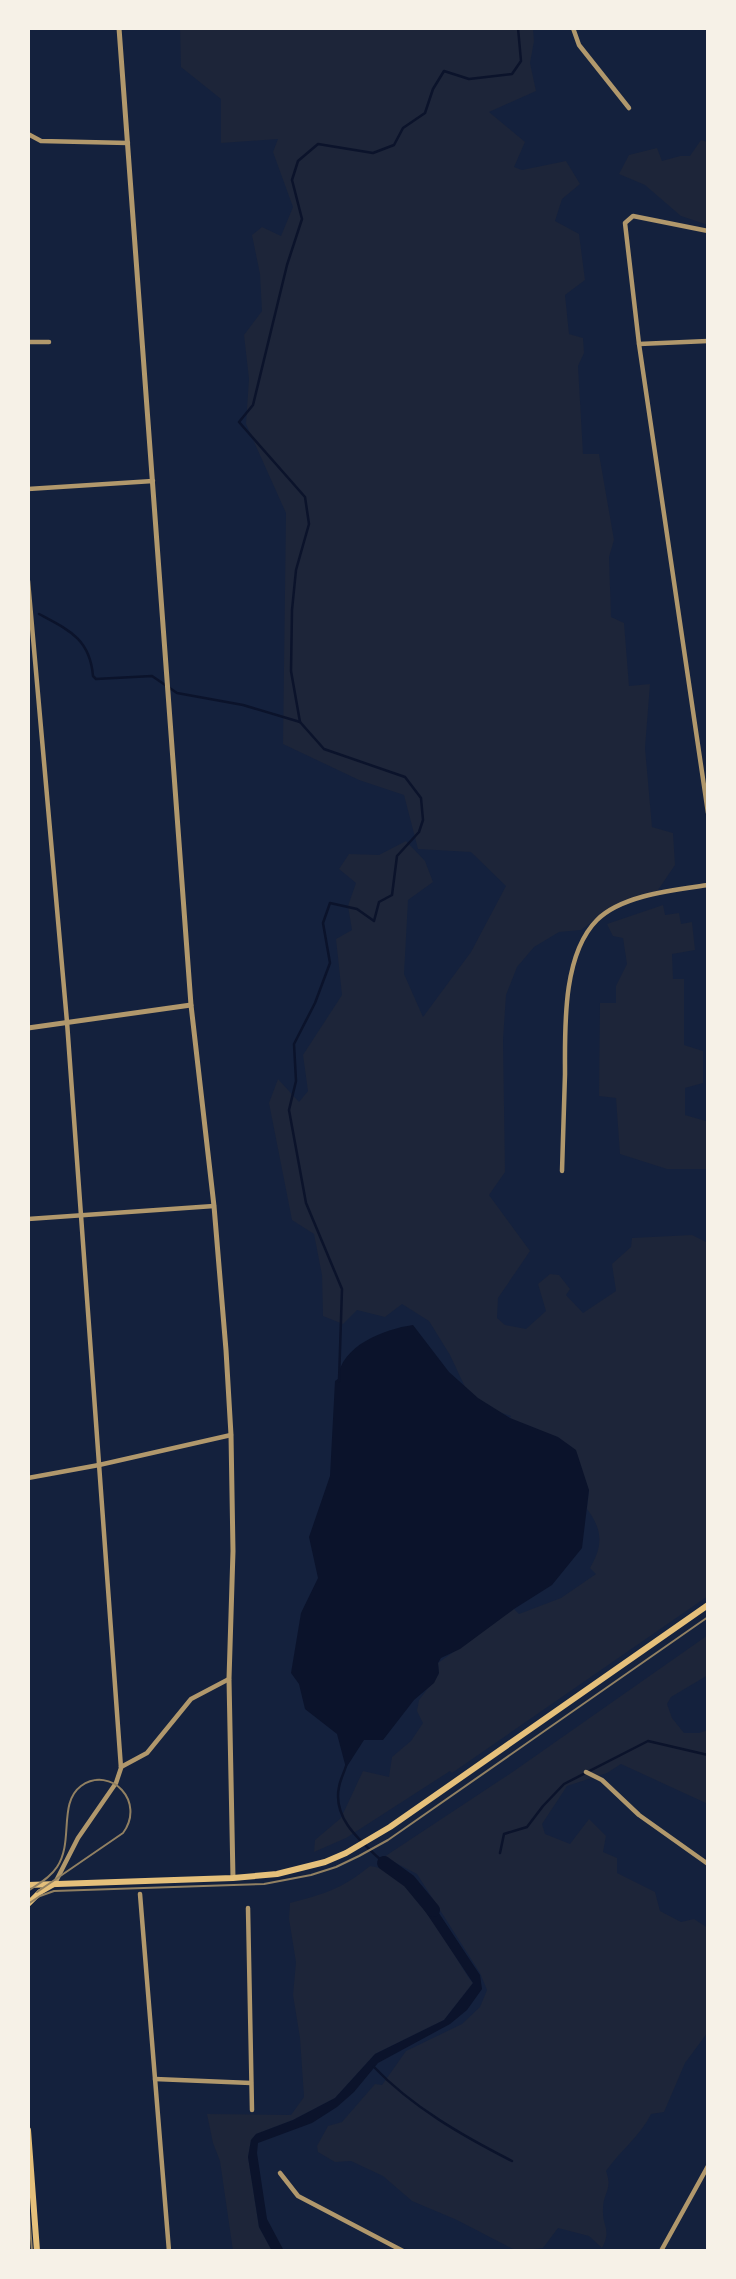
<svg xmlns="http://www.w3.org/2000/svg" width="736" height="2279" font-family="'DejaVu Sans',sans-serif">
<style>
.green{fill:#1d2539}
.water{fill:#0b132b}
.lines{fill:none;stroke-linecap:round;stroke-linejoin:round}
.stream{stroke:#0b132b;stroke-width:2.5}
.river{stroke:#0b132b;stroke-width:14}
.minor{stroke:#b1986c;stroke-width:4.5}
.tertiary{stroke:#b1986c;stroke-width:5}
.secondary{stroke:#e5c07b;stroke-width:6}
.tram{stroke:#918062;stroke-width:2}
</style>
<rect width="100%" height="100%" fill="#14213d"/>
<!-- green -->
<g class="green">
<path d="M180 28H533L534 41 530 63 536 91 489 112 525 142 514 167 522 170 566 161 580 184 562 199 555 221 579 234 585 280 565 295 569 334 583 338 584 353 578 366 583 454H599L614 540 609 557 611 617 624 623 629 686 650 684 645 748 652 827 673 833 675 865 656 893 616 904 581 930 559 932 534 947 517 967 506 995 503 1040 505 1172 489 1195 530 1251 498 1298 497 1318 505 1325 526 1329 546 1311 538 1284 550 1274 559 1275 570 1289 566 1295 583 1313 616 1291 612 1264 631 1247 632 1238 692 1235 708 1243V1596L452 1773 450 1771 346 1838 314 1852 315 1840 341 1818 363 1771 389 1777 392 1757 411 1741 423 1723 417 1711 419 1700 439 1674 438 1663 514 1609 519 1614 561 1598 596 1574 590 1568C603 1546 603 1530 587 1509L589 1490 510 1418 511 1416 488 1408 465 1387 450 1355 429 1321 402 1304 385 1317 357 1310 343 1324 323 1316 322 1275 314 1234 292 1220 269 1103 278 1079 299 1102 308 1091 303 1055 342 995 336 939 352 930 348 906 356 883 339 869 349 854 379 855 406 841 425 861 433 882 408 900 404 974 423 1017 471 952 506 886 471 852 418 849 404 795 359 780 283 744 286 513 246 424 249 379 244 335 262 311 260 274 252 235 262 227 281 236 293 207 273 152 278 139 221 143V99L181 67Z"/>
<polygon points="701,140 708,142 708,225 681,216 645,185 619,174 629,155 657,148 662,161 680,156 690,156"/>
<polygon points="663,905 665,915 679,913 681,924 692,922 695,950 672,954 673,979 684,979 684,1045 703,1051 703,1083 685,1088 685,1115 706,1121 707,1169 667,1169 620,1154 616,1098 599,1096 600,1003 616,1003 616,986 627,964 623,938 613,936 607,924"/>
<path d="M708 1635V1675L671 1697 667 1704 672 1718 684 1733H699L708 1730V1804L621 1764 607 1773 567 1786 542 1824 545 1834 570 1844 589 1819 606 1836 603 1852 617 1858V1873L655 1892 660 1911 681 1922 694 1919 708 1928V2032L685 2063 664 2112 651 2114C641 2135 620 2151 606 2171 613 2190 603 2192 603 2209 602 2227 612 2229 602 2248L589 2236 558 2228 543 2248 517 2251 457 2220 412 2201 383 2176 351 2161 335 2162 318 2152 317 2146 328 2126 342 2122 375 2084 382 2085 406 2051 462 2024 480 2007 487 1990 480 1973 417 1874 384 1857 514 1771Z"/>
<path d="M370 1866C416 1871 447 1949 473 1983L444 2020 375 2054 335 2098 293 2120 256 2134 251 2140 248 2157 259 2227 272 2251H233L220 2161 213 2143 207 2114 291 2115 304 2097 300 2038 293 1995 296 1962 289 1919 290 1903C324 1894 342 1889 370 1866Z"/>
</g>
<!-- water -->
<g class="water">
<path d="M413 1325 449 1372 478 1398 510 1418 558 1437 576 1450 589 1490 582 1548 552 1585 514 1609 460 1649 441 1658 438 1663 439 1673 434 1683 414 1700 383 1740H364L346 1768 337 1734 305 1709 299 1684 291 1673 301 1613 318 1578 309 1537 330 1476 335 1381 338 1379C340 1346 384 1329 413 1325Z"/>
<polygon points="427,1895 480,1975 482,1989 467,2010 450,2024 378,2063 354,2092 337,2107 312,2123 258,2143 257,2153 267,2219 284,2251 272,2251 259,2227 248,2157 251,2140 256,2134 293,2120 335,2098 375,2054 444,2020 473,1983 417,1899"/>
</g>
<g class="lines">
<!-- stream -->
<g class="stream">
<path d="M39 614C69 630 90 639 93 676L96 679 152 676 177 693 243 705 300 722"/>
<polyline points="339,1381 342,1289 306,1203 289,1110 296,1081 294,1044 315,1003 330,963 323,923 330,903 357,909 374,921 379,902 392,895 397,856 419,832 423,820 421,798 405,777 324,749 300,722 291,671 292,610 296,570 309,524 305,497 239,422 253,405 287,265 302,219 292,180 298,161 318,144 373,153 394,145 403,128 425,113 433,89 444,71 469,79 512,74 521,61 518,28"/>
<path d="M346 1766C344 1773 340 1780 339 1787 332 1820 363 1843 384 1863"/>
<polyline points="500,1853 504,1834 527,1827 543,1806 564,1784 648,1741 708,1755"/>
<path d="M374 2067C412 2107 463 2136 512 2161"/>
</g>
<!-- river -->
<polyline class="river" points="384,1863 409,1881 433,1910"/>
<!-- minor -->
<g class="minor">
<polyline points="573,28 579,45 629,108"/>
<polyline points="28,134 41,141 128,143"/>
<polyline points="708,231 633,216 625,223 639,344 708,813"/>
<polyline points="28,342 49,342"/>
<polyline points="639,344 708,341"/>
<polyline points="28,489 153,481"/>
<polyline points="28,581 67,1022 121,1768 116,1783 78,1838 55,1883"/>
<path d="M562 1171C563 1139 564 1107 565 1074 565 1029 562 955 597 920 622 895 674 890 708 885"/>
<polyline points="28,1219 214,1206"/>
<polyline points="28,1478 99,1465 231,1435"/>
<polyline points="121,1767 147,1753 191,1699 229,1679"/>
<polyline points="586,1772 602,1780 639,1815 708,1864"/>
<polyline points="140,1894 169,2251"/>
<polyline points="248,1908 252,2110"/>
<polyline points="155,2079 251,2083"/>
<polyline points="280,2173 298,2196 403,2251"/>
<polyline points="661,2251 708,2166"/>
</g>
<!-- tertiary -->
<g class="tertiary">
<polyline points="119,28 191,1005 214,1206 226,1350 231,1435 233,1551 229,1679 233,1878"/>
<polyline points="28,1028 191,1005"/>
</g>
<!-- secondary -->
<g class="secondary">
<polyline points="28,1885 233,1878 277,1874 325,1862 346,1853 390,1827 708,1605"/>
<polyline points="28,1904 40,1892 54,1884"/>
<polyline points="28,2130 37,2251"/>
</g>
<!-- tram -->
<g class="tram">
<path d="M28 1891C38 1884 50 1878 57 1867 74 1842 58 1803 81 1786 111 1765 146 1802 123 1833L37 1892"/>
<polyline points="28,1904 40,1896 54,1891 264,1884 311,1875 336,1867 359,1856 388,1840 708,1617"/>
<polyline points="28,2201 32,2251"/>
</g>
</g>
<!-- border -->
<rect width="736" height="2279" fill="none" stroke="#f6f1e7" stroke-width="60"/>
</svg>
